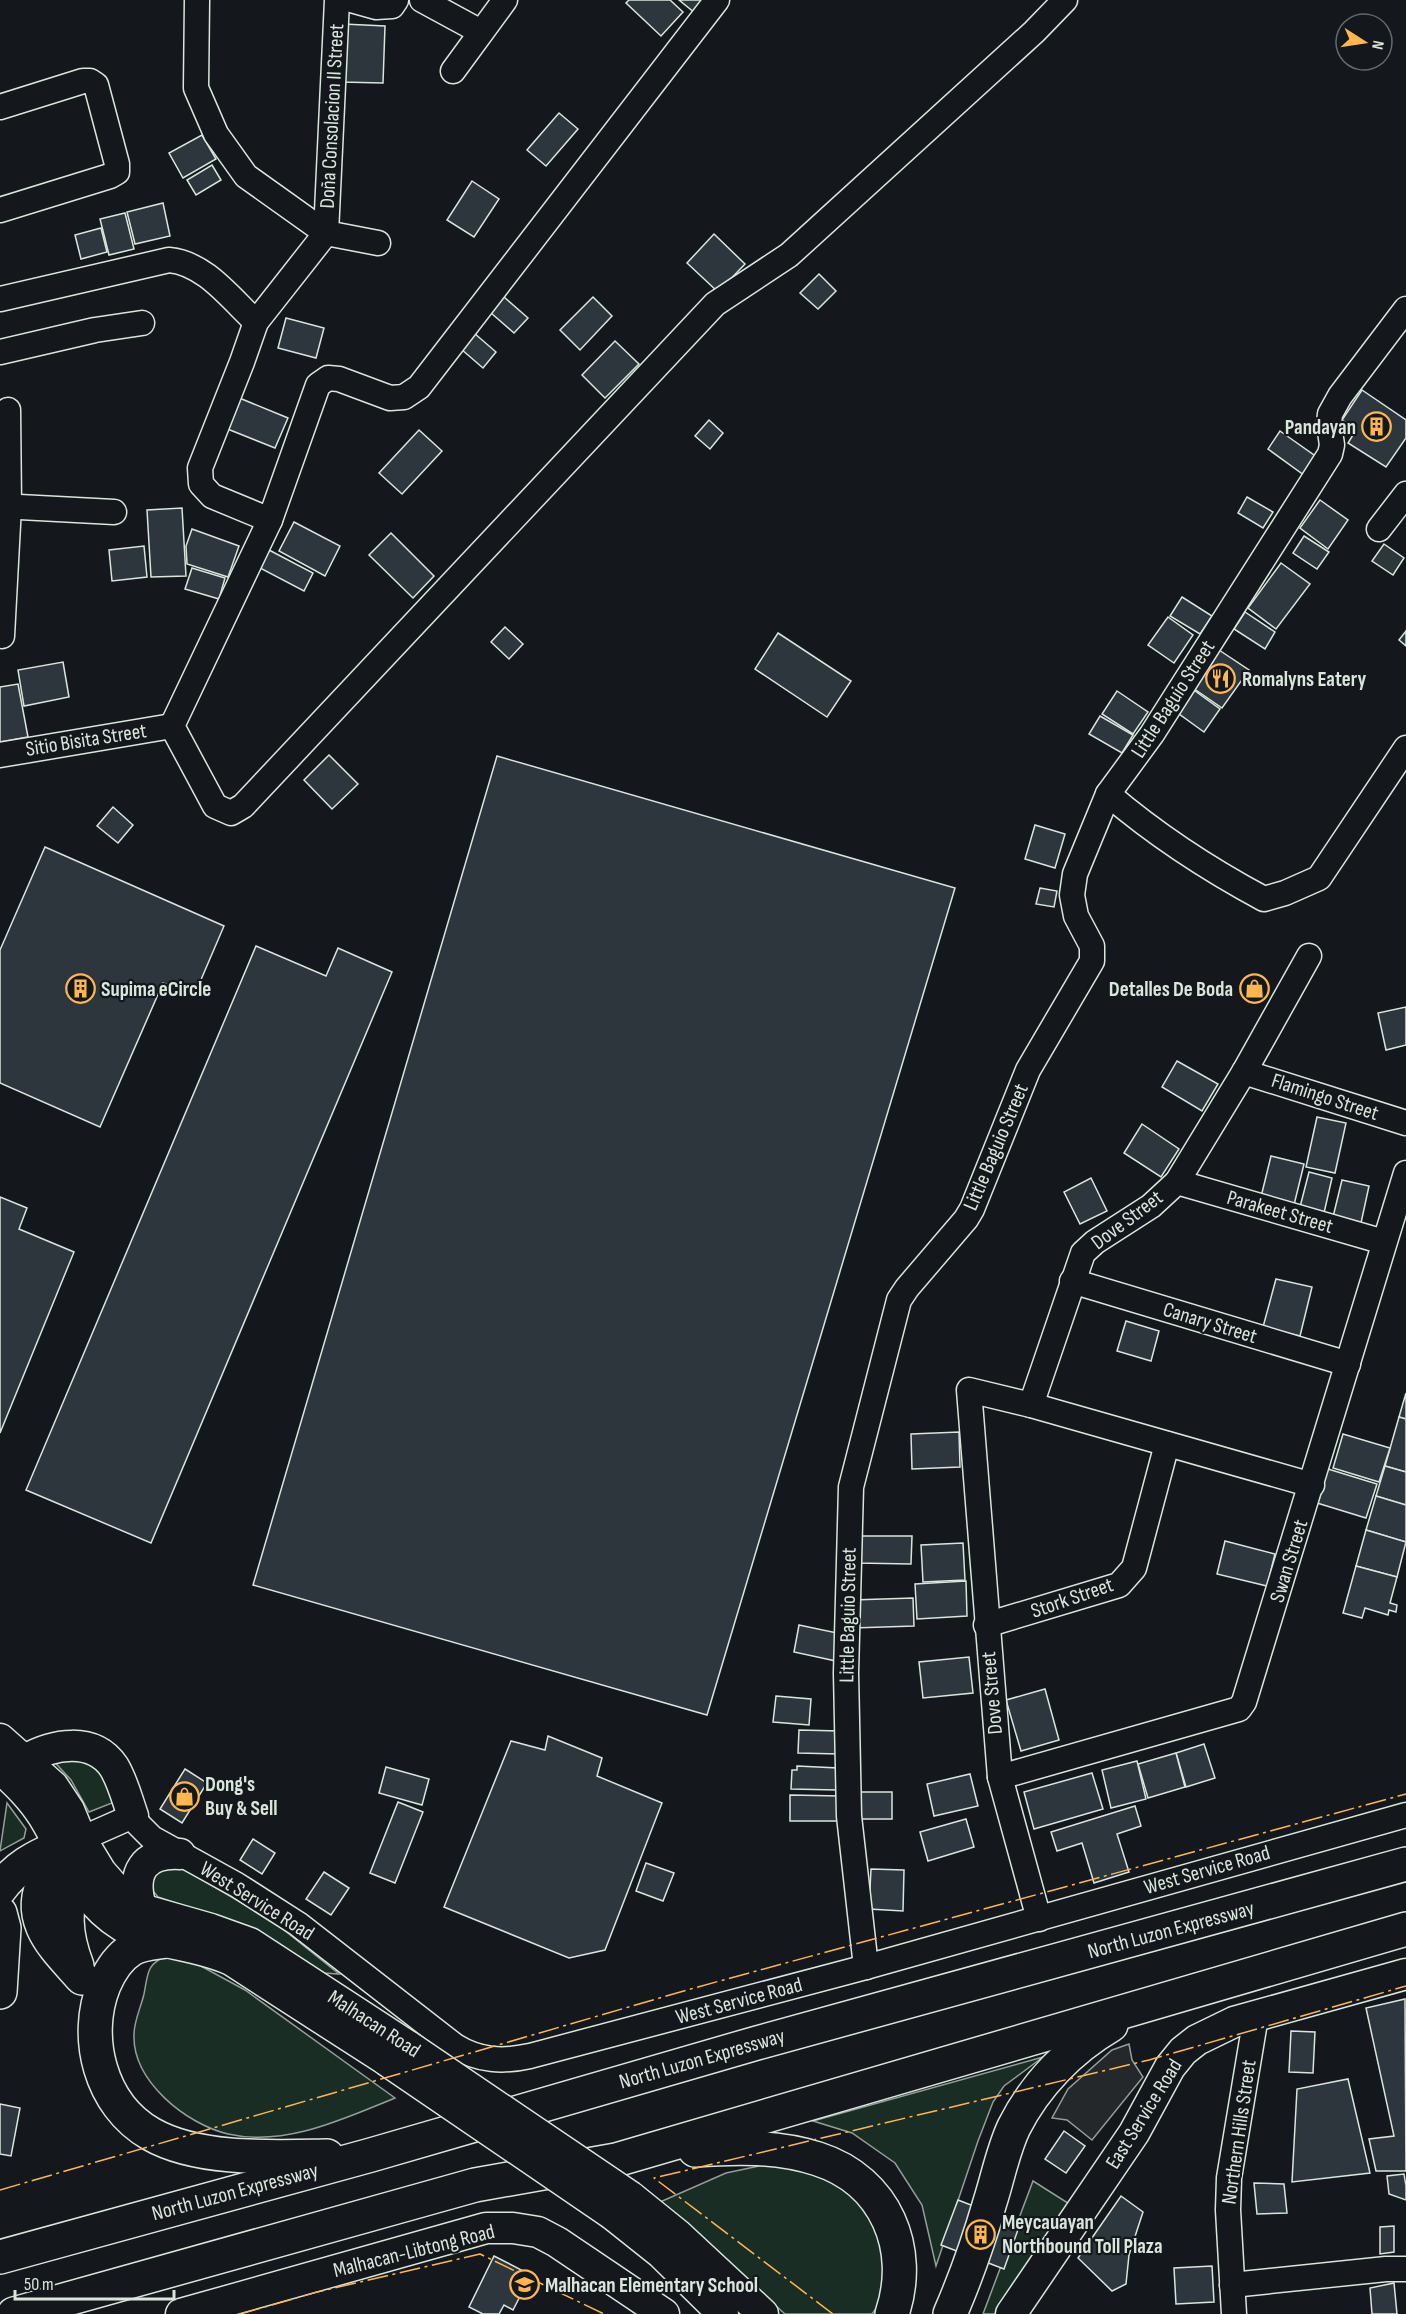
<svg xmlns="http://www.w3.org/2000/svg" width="1406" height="2314" font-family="'Sofia Sans Condensed',sans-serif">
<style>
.green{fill:#1a2d24;stroke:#939e99;stroke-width:1.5}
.parking{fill:#24282b;stroke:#939e99;stroke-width:1.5}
.building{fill:#2c363c;stroke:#d8e6dc;stroke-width:1.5}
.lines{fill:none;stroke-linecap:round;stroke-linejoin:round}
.minor-casing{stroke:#d8e6dc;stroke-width:27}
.major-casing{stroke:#d8e6dc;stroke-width:33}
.highway-casing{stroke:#d8e6dc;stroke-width:36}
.minor{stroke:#14181c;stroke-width:24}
.major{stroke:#14181c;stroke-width:30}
.highway{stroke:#14181c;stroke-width:33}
.major-bridge-casing{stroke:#d8e6dc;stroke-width:33;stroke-linecap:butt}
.major-bridge{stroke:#14181c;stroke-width:30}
.power{stroke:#ffb74d;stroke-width:1.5;stroke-dasharray:21 4.5 3 4.5;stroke-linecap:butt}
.labels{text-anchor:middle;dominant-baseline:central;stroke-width:4.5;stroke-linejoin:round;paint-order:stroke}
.street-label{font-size:21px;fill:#d8e6dc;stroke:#14181c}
.poi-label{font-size:21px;font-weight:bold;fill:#d8e6dc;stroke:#14181c;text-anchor:start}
</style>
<rect width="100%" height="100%" fill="#14181c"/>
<!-- green -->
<g class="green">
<polygon points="48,1755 86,1755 117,1793 112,1803 89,1812 71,1780"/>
<polygon points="7,1803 26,1829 24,1838 0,1851"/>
<polygon points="177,1865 274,1922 339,1974 324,1973 273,1943 227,1920 158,1897 149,1886 152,1873"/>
<path d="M168 1955 199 1965 245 1990 395 2098C343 2119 285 2147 228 2134 186 2124 132 2081 134 2034 134 2021 141 2007 144 1994 148 1974 146 1964 168 1955Z"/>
<polygon points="1043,2057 1004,2086 993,2102 978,2141 936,2266 922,2205 895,2163 852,2133 813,2121"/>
<polygon points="798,2162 860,2193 889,2253 882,2301 872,2314 785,2314 660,2202 726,2173 764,2165"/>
<polygon points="1033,2181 1071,2205 999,2314 983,2314"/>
</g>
<!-- parking -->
<polygon class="parking" points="1129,2044 1132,2060 1143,2077 1092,2140 1067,2120 1052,2118 1068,2089 1112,2050"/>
<!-- building -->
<g class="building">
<polygon points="629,0 670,0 683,12 661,36 626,3"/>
<polygon points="679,0 705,0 695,13"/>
<polygon points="343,24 385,26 383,83 341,82"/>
<polygon points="559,113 578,129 546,166 527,150"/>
<polygon points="202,135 216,159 183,178 169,153"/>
<polygon points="212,165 221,180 196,195 187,180"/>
<polygon points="472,181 499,199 474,237 447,220"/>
<polygon points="163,203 170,236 135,244 127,212"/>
<polygon points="125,213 134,249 109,255 100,219"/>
<polygon points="101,228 107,252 81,259 75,235"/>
<polygon points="714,234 745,264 718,292 687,263"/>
<polygon points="819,274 836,291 818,309 800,293"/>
<polygon points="504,297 528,318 514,333 491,313"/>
<polygon points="593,297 612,316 580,350 560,330"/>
<polygon points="286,318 324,328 316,358 278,348"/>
<polygon points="474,333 496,352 483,368 461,349"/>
<polygon points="615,341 639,364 605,398 582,375"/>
<polygon points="1362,390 1406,420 1406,438 1386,467 1348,443 1353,435 1345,430 1349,425 1342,420"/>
<polygon points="237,397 288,418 275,448 225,428"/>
<polygon points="709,420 723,433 710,449 695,436"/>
<polygon points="419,430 442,451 402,494 379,473"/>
<polygon points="1280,431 1321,460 1308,478 1268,449"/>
<polygon points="1247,497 1273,512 1263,528 1238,513"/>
<polygon points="1320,500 1348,520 1328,549 1300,528"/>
<polygon points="182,508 186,576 151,577 147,510"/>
<polygon points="294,522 340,546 325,576 279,551"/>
<polygon points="192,529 239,546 228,577 187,564 186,546"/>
<polygon points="391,533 434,576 413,598 369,555"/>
<polygon points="1304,536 1329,552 1317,569 1293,553"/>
<polygon points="1384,544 1404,558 1393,575 1372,561"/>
<polygon points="144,546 147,577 112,581 109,550"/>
<polygon points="269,550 313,573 304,591 260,568"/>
<polygon points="1281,563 1310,584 1276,629 1248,608"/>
<polygon points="192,568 225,578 219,599 185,589"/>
<polygon points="1182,597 1212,616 1200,634 1170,616"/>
<polygon points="1245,612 1275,632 1265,649 1234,629"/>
<polygon points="1168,617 1193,635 1174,663 1148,645"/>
<polygon points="505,627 523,644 509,659 491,642"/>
<polygon points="1406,631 1406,646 1399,640"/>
<polygon points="778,633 851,681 827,717 755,669"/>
<polygon points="1219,650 1249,670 1222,708 1193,688"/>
<polygon points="63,662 69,697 24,706 18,670"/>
<polygon points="18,684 28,737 0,742 0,687"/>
<polygon points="1191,688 1220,709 1204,732 1175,711"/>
<polygon points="1117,691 1148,712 1133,734 1102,714"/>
<polygon points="1100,716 1133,735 1122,753 1089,734"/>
<polygon points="329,755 358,784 332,809 304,780"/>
<polygon points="497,756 955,888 707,1715 253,1585"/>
<polygon points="113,807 133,825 118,843 97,826"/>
<polygon points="1035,825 1065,834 1055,868 1025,859"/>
<polygon points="45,847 224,926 194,996 163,983 100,1127 0,1083 0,950"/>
<polygon points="1040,888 1057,891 1054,907 1036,904"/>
<polygon points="256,946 326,976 338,948 392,972 151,1543 26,1490"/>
<polygon points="1406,1007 1406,1045 1386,1050 1378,1013"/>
<polygon points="1177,1061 1218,1084 1202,1111 1162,1087"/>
<polygon points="1317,1117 1346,1123 1335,1173 1306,1167"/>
<polygon points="1142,1124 1179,1149 1161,1177 1124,1153"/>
<polygon points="1271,1156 1304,1164 1293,1209 1260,1201"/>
<polygon points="1309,1172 1332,1178 1324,1213 1300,1207"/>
<polygon points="1091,1178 1107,1211 1080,1224 1064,1192"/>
<polygon points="1342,1180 1369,1186 1361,1223 1333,1217"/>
<polygon points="0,1197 27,1208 19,1229 74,1252 0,1433"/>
<polygon points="1276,1279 1312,1287 1300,1336 1263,1327"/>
<polygon points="1126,1321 1159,1331 1151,1361 1117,1351"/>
<polygon points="1406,1393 1406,1419 1399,1417"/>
<polygon points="1399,1417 1406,1419 1406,1472 1385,1466"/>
<polygon points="959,1432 960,1467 912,1469 911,1434"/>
<polygon points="1343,1434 1390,1448 1379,1482 1333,1468"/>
<polygon points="1385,1466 1406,1472 1406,1505 1376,1496"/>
<polygon points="1328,1469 1377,1484 1366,1518 1317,1503"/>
<polygon points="1376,1496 1406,1505 1406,1542 1366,1530"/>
<polygon points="1366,1530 1406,1542 1397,1577 1356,1566"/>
<polygon points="858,1536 912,1536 911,1564 857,1563"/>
<polygon points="1225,1541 1275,1554 1267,1586 1217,1574"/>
<polygon points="963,1543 965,1580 923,1582 921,1545"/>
<polygon points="1356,1566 1397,1577 1390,1603 1397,1605 1396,1612 1389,1610 1388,1615 1365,1608 1362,1618 1343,1613"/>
<polygon points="966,1581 967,1616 917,1619 915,1584"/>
<polygon points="913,1598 914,1626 853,1628 852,1600"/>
<polygon points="799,1625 842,1634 836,1661 794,1652"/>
<polygon points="969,1657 973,1693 923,1698 919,1662"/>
<polygon points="1045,1689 1059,1740 1021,1751 1006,1700"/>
<polygon points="776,1696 811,1699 809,1725 773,1722"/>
<polygon points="799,1730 840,1731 839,1754 798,1753"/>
<polygon points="548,1736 602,1758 597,1776 662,1803 605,1950 569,1958 444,1907 511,1741 545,1750"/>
<polygon points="1204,1744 1215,1778 1186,1787 1176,1753"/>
<polygon points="1176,1753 1185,1787 1148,1798 1138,1764"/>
<polygon points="1137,1761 1146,1799 1111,1808 1102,1770"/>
<polygon points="797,1766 838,1768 837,1790 791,1789 792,1770 797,1770"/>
<polygon points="386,1767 429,1779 422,1805 379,1793"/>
<polygon points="185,1769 207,1783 182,1823 160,1809"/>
<polygon points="1092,1773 1103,1809 1034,1829 1024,1792"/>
<polygon points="970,1774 978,1806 934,1816 927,1784"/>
<rect x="860" y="1792" width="32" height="27"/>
<polygon points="790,1795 840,1796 840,1821 790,1821"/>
<polygon points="398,1802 423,1812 395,1883 370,1873"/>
<polygon points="1135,1806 1141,1826 1117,1834 1129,1872 1094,1883 1082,1843 1057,1851 1051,1832"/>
<polygon points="966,1819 974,1847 928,1861 920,1832"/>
<polygon points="253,1839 275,1853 262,1874 240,1860"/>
<polygon points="646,1863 674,1873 663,1901 636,1891"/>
<polygon points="871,1869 904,1870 903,1911 869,1909"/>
<polygon points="324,1872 349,1888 331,1915 306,1899"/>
<polygon points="1405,1999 1406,2171 1376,2171 1369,2139 1394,2136 1366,2008"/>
<polygon points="1291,2031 1315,2032 1313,2073 1289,2072"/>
<polygon points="1348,2079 1370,2173 1292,2182 1297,2089"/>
<polygon points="0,2104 20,2108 11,2156 0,2154"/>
<polygon points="1064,2131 1085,2146 1066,2173 1045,2159"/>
<polygon points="1404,2174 1406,2186 1406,2200 1389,2194 1387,2176"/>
<polygon points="1254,2183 1284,2184 1287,2213 1257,2214"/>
<polygon points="1121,2196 1143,2212 1129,2255 1126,2284 1112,2291 1078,2258"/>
<polygon points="958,2200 1020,2224 1004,2269 941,2245"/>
<polygon points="1394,2226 1394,2252 1380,2254 1380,2227"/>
<polygon points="494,2256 531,2275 513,2310 504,2305 499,2314 483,2314 469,2307"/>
<polygon points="1212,2266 1214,2302 1176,2304 1174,2268"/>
<polygon points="1394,2283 1397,2314 1372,2314 1370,2288"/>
</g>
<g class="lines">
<defs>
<g id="minor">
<polyline points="197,0 196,88 216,134 246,176 326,233 378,243"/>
<polyline points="351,0 376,7 392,6 396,0"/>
<polyline points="422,0 481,32"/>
<polyline points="717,0 419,387 404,397 390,398 339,379 328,378 318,385 270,520 172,726 215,806 231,813 243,806 715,304 789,255 1034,32 1065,0"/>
<polyline points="453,71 505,0"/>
<polyline points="0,107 83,81 90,81 96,85 117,164 117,172 110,176 0,210"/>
<path d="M0 299 169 260C205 263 231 299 256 322"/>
<polyline points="0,352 95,330 142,323"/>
<polyline points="0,506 114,512"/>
<polyline points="270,520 212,496 201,484 200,468 242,362 256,322 326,233 337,0"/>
<polyline points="1379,529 1406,494"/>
<polyline points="2,636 9,506 8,410"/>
<polyline points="0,755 172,726"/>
<path d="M1108 794C1156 835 1208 869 1264 899L1285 893 1319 878 1406 748"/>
<polyline points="1244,1072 1406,1123"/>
<polyline points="1177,1182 1384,1242"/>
<polyline points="1072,1281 1348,1364"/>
<polyline points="1031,1405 1083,1253 1095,1242 1151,1206 1177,1182 1244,1072 1309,956"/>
<polyline points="986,1625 1119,1585 1134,1568 1167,1444"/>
<polyline points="1000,1777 1239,1709 1244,1702 1406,1173"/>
<path d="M81 1839 133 1816 138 1824 152 1838 237 1885 298 1924 455 2046C479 2061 503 2062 530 2056L866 1967 1406 1815"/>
<polyline points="1039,1919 1000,1777 969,1390 1031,1405 1312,1485"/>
<polyline points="866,1967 849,1816 846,1673 851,1487 899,1300 907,1288 966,1219 972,1209 1028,1070 1092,961 1092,946 1076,916 1072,895 1075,874 1108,794 1152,734 1330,454 1332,445 1329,424 1330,414 1340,396 1406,309"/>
<polyline points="1232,2285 1386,2269 1406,2269"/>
<polyline points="1234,2314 1228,2210 1229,2178 1256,2016"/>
</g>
<g id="major">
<polyline points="0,1739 53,1786 69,1810 81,1839 101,1872 115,1888 130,1902 148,1911 211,1929 250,1943 408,2046"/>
<path d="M25 1760C52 1744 93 1736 114 1767 123 1782 127 1799 133 1816"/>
<path d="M0 1768C16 1783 31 1797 43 1816 68 1856 78 1899 122 1926 155 1945 196 1944 231 1960L386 2060"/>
<path d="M141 1907C131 1873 143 1852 180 1854"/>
<polyline points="631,2197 678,2235 763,2314"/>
<polyline points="612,2214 661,2253 723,2314"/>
<polyline points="181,2314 486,2228 513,2228 538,2232 557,2242 664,2314"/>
<polyline points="1011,2314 1134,2133 1170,2067 1183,2051 1197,2040 1234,2022 1406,1974"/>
</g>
<g id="highway">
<path d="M63 1855C58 1862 50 1869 46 1877 23 1921 56 1948 82 1978"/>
<path d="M73 1875C65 1911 64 1932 77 1966"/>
<path d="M0 1889C16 1867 35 1857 59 1847"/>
<polyline points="0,1913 4,1928 0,1992"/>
<path d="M167 1941C155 1943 143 1943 132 1949 119 1957 110 1971 104 1985 83 2037 100 2105 151 2134 198 2161 274 2157 327 2156"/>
<path d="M695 2150C736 2147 778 2146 818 2159 886 2181 914 2249 892 2314"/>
<polyline points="0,2257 371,2155 757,2043 1406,1864"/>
<polyline points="14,2314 475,2185 616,2160 1406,1929"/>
<path d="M950 2314C966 2277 979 2240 990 2202 998 2177 1003 2150 1014 2127 1035 2085 1070 2049 1111 2025"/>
</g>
</defs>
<!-- minor casing -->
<use href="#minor" class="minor-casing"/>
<!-- major casing -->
<use href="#major" class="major-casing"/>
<!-- highway casing -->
<use href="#highway" class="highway-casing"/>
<!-- minor -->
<use href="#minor" class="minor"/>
<!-- major -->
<use href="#major" class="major"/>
<!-- highway -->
<use href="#highway" class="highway"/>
<defs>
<g id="major-bridge">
<polyline points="408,2046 631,2197"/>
<polyline points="386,2060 612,2214"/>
</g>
</defs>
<!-- major-bridge casing -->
<use href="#major-bridge" class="major-bridge-casing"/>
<!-- major-bridge -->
<use href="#major-bridge" class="major-bridge"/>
<!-- power -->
<g class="power">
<polyline points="0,2190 694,1988 1406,1794"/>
<polyline points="240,2314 317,2292 480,2254 604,2314"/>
<polyline points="833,2314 654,2178 1149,2060 1406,1986"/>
</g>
</g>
<!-- icons -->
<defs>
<symbol id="building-ring" viewBox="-11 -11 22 22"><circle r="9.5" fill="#14181c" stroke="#ffb74d" stroke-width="1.5"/><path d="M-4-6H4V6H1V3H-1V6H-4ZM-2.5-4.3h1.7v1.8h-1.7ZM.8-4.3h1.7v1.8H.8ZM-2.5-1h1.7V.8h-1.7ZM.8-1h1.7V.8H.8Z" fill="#ffb74d"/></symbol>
<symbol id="restaurant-ring" viewBox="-11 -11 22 22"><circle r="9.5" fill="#14181c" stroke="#ffb74d" stroke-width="1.5"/><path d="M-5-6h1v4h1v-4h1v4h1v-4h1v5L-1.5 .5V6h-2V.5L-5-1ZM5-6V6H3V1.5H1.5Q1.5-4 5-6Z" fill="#ffb74d"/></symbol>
<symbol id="shop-ring" viewBox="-11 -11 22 22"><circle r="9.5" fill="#14181c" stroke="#ffb74d" stroke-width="1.5"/><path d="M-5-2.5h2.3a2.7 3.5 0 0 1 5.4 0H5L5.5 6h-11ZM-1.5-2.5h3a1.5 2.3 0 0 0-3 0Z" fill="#ffb74d"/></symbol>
<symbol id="school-ring" viewBox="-11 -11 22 22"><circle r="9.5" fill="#14181c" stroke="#ffb74d" stroke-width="1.5"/><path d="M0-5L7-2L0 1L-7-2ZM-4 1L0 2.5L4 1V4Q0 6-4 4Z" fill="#ffb74d"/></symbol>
</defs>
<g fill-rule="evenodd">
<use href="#building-ring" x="1360" y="410" width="33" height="33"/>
<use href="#restaurant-ring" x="1204" y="662" width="33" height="33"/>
<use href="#building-ring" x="64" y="972" width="33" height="33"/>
<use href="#shop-ring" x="1238" y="972" width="33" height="33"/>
<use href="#shop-ring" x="168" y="1780" width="33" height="33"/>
<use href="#building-ring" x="964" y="2218" width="33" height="33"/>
<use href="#school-ring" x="508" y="2268" width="33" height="33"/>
</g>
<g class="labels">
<!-- street labels -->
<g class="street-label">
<text transform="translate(332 116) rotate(-87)">Doña Consolacion II Street</text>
<text transform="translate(1173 699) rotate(-57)">Little Baguio Street</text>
<text transform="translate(86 740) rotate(-9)">Sitio Bisita Street</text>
<text transform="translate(1325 1097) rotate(18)">Flamingo Street</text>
<text transform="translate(996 1147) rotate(-67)">Little Baguio Street</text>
<text transform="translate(1280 1212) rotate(16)">Parakeet Street</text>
<text transform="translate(1127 1220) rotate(-37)">Dove Street</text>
<text transform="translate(1210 1323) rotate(17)">Canary Street</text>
<text transform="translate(1289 1561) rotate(-73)">Swan Street</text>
<text transform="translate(1072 1598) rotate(-19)">Stork Street</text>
<text transform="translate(848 1615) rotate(-89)">Little Baguio Street</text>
<text transform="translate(992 1693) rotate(-95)">Dove Street</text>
<text transform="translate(1207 1870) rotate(-16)">West Service Road</text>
<text transform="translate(257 1901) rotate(32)">West Service Road</text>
<text transform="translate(1171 1930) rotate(-15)">North Luzon Expressway</text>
<text transform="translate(739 2001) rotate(-15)">West Service Road</text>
<text transform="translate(374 2024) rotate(33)">Malhacan Road</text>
<text transform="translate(702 2059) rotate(-16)">North Luzon Expressway</text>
<text transform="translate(1144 2114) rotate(-58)">East Service Road</text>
<text transform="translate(1239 2132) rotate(-82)">Northern Hills Street</text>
<text transform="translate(235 2192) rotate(-15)">North Luzon Expressway</text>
<text transform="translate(414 2251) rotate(-14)">Malhacan-Libtong Road</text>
</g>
<!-- poi labels -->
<g class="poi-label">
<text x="1356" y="427" text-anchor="end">Pandayan</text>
<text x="1242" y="679">Romalyns Eatery</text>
<text x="101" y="989">Supima eCircle</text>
<text x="1233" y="989" text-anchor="end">Detalles De Boda</text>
<text x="205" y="1784">Dong's<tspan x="205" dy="24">Buy &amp; Sell</tspan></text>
<text x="1002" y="2222">Meycauayan<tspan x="1002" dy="24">Northbound Toll Plaza</tspan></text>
<text x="545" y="2285">Malhacan Elementary School</text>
</g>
</g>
<!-- north arrow -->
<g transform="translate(1364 42) rotate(102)"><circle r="28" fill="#14181c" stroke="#626a69" stroke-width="1.5"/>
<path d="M0-4.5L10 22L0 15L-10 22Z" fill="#ffb74d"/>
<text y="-9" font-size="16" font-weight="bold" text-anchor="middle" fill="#d8e6dc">N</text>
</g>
<!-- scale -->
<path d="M15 2290v9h159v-9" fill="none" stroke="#d8e6dc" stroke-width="3"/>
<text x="24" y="2290" font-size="18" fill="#d8e6dc" stroke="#14181c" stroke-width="4.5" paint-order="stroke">50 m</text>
</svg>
